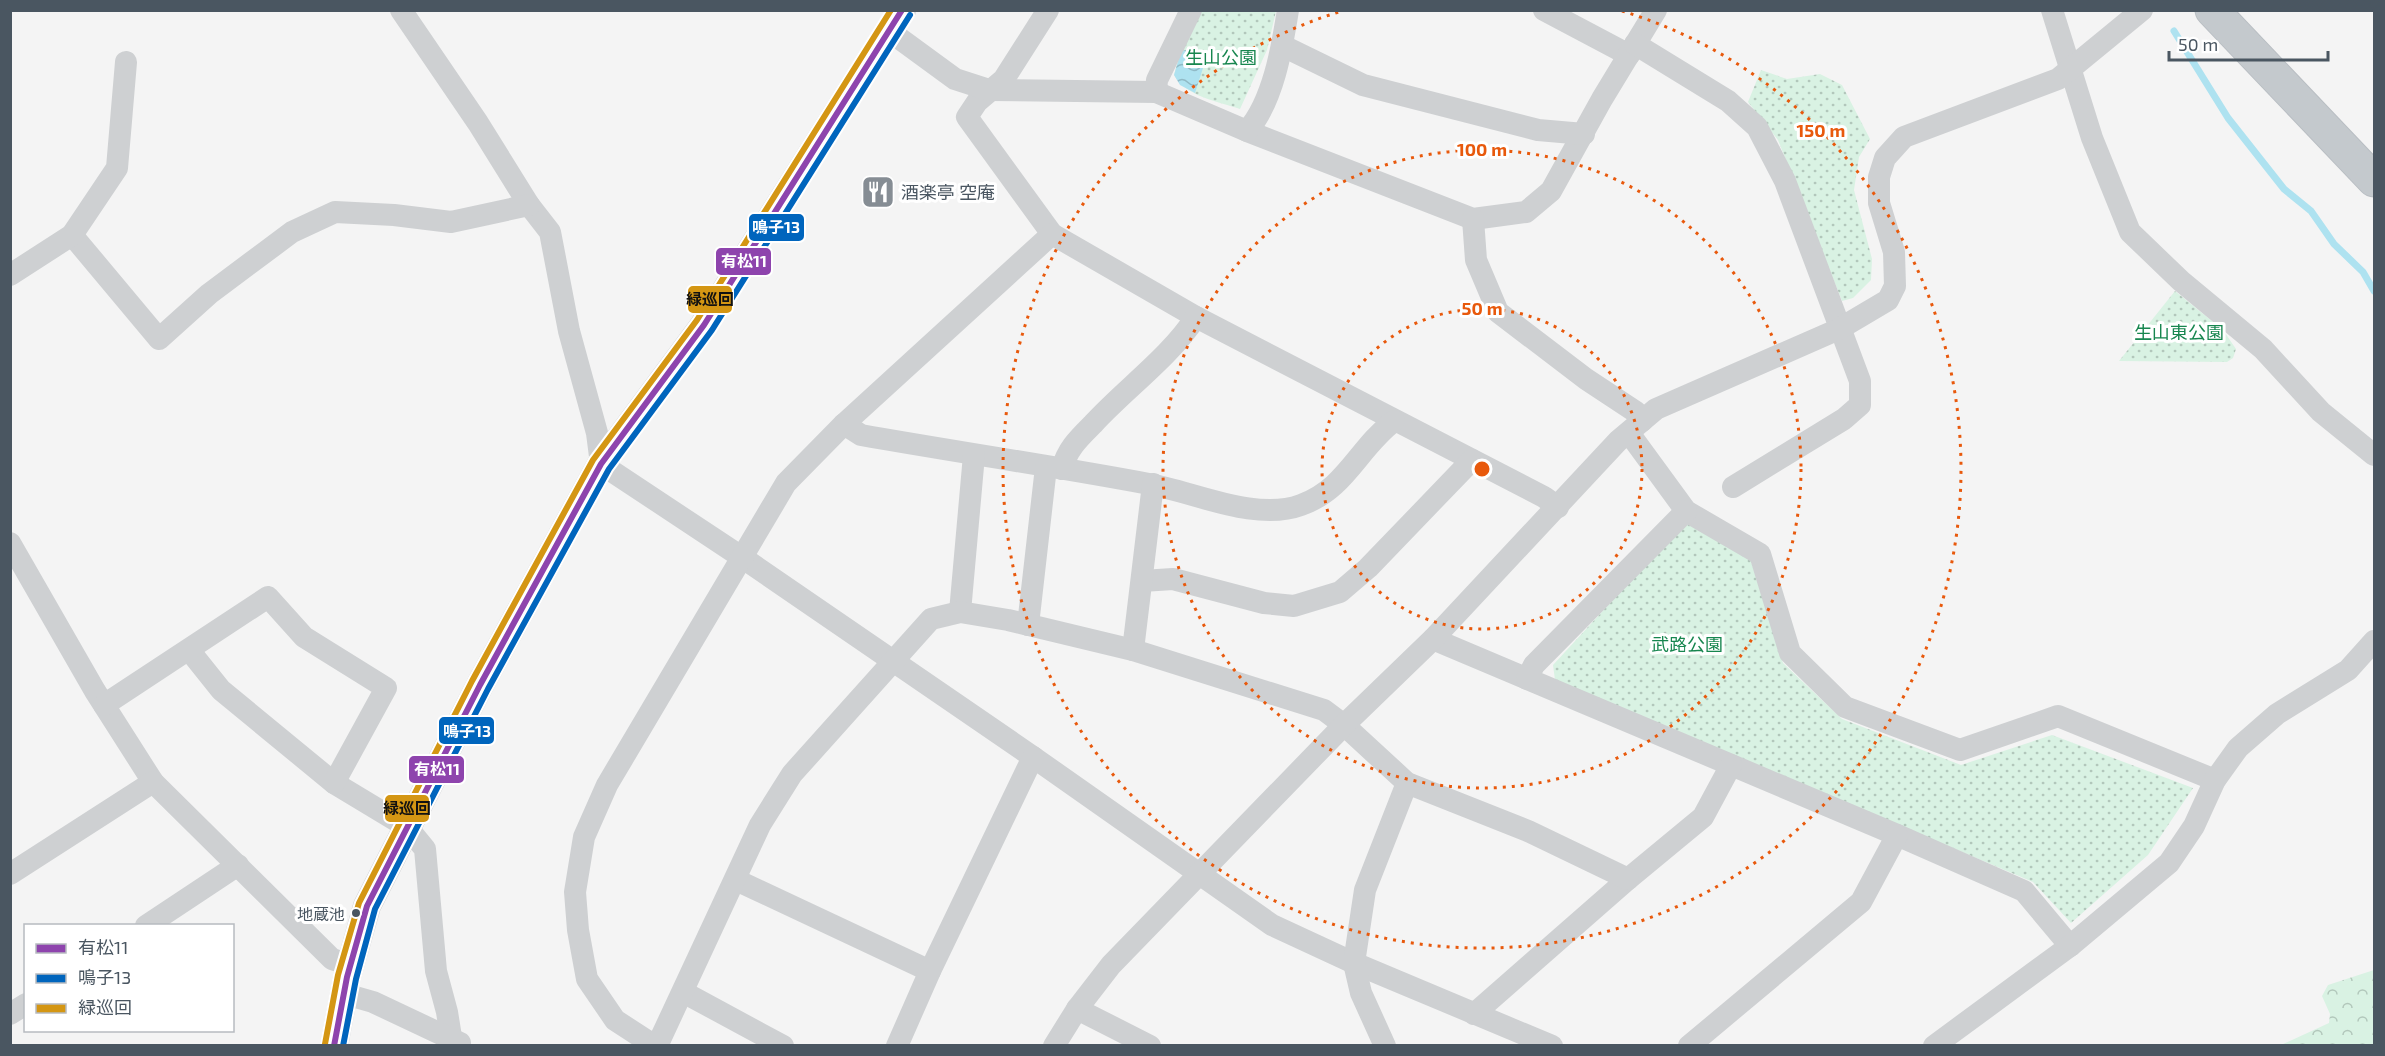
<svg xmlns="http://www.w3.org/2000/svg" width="2385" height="1056" font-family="'Exo 2','Noto Sans JP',sans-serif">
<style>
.grass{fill:url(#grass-dots)}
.forest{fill:url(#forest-crowns)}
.water{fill:url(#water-waves)}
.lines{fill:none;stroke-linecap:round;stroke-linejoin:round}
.stream{stroke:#aee2f0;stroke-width:7}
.trunk-casing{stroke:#b9bec3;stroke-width:35}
.minor{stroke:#ced0d2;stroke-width:22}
.tertiary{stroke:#ced0d2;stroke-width:28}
.trunk{stroke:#c4c9cd;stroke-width:33}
.bus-1-casing{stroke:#fff;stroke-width:10}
.bus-2-casing{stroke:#fff;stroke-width:10}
.bus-3-casing{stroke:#fff;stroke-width:10}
.bus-1{stroke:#8e44ad;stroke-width:6}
.bus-2{stroke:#0065bd;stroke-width:6}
.bus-3{stroke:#d49613;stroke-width:6}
.ring{fill:none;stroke:#e8590c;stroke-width:3;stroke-dasharray:3 6}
.bus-dot{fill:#4a5661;stroke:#fff;stroke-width:2}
.labels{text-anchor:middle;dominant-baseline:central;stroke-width:6;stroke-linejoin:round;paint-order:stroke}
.bus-label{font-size:16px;fill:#4a5661;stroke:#fff;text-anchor:end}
.park-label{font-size:18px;fill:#17864f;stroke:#fff}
.poi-label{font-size:18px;fill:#4a5661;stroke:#fff;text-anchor:start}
.centre{fill:#e8590c;stroke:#fff;stroke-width:3}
.ring-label{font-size:18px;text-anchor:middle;font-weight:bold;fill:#e8590c;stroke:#fff;stroke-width:6;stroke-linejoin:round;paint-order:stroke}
.line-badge{stroke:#fff;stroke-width:2}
.badge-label{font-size:16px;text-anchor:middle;font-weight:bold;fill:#fff}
.pale-badge-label{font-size:16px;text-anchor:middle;font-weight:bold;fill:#111}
</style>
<defs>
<pattern id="grass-dots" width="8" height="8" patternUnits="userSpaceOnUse" patternTransform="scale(1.5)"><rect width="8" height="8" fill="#d9f2e3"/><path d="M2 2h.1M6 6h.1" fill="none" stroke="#b2c7bb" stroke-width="1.8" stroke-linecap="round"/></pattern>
<pattern id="forest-crowns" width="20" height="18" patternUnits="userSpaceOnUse" patternTransform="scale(1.5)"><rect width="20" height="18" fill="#d9f2e3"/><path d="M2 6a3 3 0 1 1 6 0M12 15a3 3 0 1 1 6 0" fill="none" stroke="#b2c7bb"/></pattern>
<pattern id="water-waves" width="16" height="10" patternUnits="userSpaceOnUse" patternTransform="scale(1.5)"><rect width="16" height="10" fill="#aee2f0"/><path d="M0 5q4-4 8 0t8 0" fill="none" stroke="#90bac6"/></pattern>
</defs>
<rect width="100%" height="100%" fill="#f4f4f4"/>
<!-- grass -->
<g class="grass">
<path d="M1200 11H1276L1267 50 1240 109C1217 101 1187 97 1174 75L1181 51Z"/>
<polygon points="1761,70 1787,79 1820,74 1842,85 1870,139 1859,157 1854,190 1872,259 1871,280 1853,298 1842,301 1778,140 1748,102"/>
<polygon points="2175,291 2223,330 2236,349 2233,358 2227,362 2119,361"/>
<polygon points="1689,524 1750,558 1783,663 1842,719 1961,765 2052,735 2193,788 2148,855 2071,923 2033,882 1555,680 1553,665 1679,528"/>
</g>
<!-- forest -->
<polygon class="forest" points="2374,970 2374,1045 2281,1045 2329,1023 2330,1014 2322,996 2328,985"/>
<!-- water -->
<polygon class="water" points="1191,49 1204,65 1195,93 1180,85 1174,75 1181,51"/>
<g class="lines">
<!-- stream -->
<polyline class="stream" points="2174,31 2228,118 2284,189 2311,211 2334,244 2363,272 2374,291"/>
<defs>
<polyline id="trunk" points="2212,10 2374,180"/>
</defs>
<!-- trunk casing -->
<use href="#trunk" class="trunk-casing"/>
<!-- minor -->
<g class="minor">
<polyline points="401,10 478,123 529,205 550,232 569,331 597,433 601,464 743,558 1033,757 1272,925 1354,963 1552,1046"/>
<polyline points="1048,10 1004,79 977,102 967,117 1052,234 1196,317 1544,497 1558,507"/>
<polyline points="1544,10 1629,55"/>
<polyline points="2052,10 2092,138 2130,232 2181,281 2263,349 2321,412 2374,455"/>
<polyline points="888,30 955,79 989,90 1156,92 1247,131 1473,219 1526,212 1551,191 1602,99 1656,10"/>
<polyline points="1635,44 1728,101 1757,127 1785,181 1860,381 1860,405 1844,419 1733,487"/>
<polyline points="1283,46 1363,85 1538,130 1584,134"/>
<polyline points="1156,92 1157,80 1191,10"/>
<path d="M1247 131C1273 102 1282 48 1288 10"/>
<polyline points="1473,219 1476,260 1498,312 1586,379 1636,412 1642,421"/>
<polyline points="72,235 159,339 209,294 292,232 335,212 394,215 451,222 529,205"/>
<polyline points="10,275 72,235 117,168 126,62"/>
<path d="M844 424 861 435C957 452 1053 466 1149 484 1194 492 1256 522 1301 505 1346 489 1358 448 1394 421"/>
<polyline points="1629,433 1686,511 1760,554 1790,653 1845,707 1960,750 2058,716 2215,780"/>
<path d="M1062 469C1067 449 1079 438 1093 424 1126 388 1169 358 1196 317"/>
<polyline points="10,543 95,691 153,782 332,959 350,965"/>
<polyline points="1142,581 1173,579 1264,603 1294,606 1340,592 1368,568 1472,460"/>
<polyline points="960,612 974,455"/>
<polyline points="1028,625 1046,467"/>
<polyline points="1433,639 1897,835 2024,891 2070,946 1934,1046"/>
<polyline points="189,650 221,690 334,783 407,827 425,849 436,971 447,1012 451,1037"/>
<polyline points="1133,650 1153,484"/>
<polyline points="1527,679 1534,665 1686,511"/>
<polyline points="104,705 268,597 304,637 386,688 334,783"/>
<polyline points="10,874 153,782"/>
<polyline points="736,880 930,971"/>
<polyline points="146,926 238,865"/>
<polyline points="2070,946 2169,863 2194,826 2215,780 2238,748 2277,714 2348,670 2374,641"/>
<polyline points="683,992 783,1046"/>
<polyline points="345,994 373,1002 460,1043"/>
<polyline points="1077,1009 1150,1046"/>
<polyline points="10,1014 26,1004"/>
<polyline points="1474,1014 1628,879 1703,817 1731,765"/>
<polyline points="655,1046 615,1020 587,979 578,930 575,892 584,837 607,785 786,483 844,424 1052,234"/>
<polyline points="657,1046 760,825 792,774 931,619 960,612 1008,620 1133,650 1324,710 1344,725 1407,783 1528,831 1628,879"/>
<polyline points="897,1046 930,971 1033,757"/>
<polyline points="1054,1046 1077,1009 1111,965 1344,725 1433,639 1618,441 1656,409 1839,329 1888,300 1895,286 1894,252 1879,203 1879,177 1885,158 1904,137 2058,79 2142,10"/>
<polyline points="1385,1046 1361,993 1354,963 1365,890 1407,783"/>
<polyline points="1689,1046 1861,902 1897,835"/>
</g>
<!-- tertiary -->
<polyline class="tertiary" points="334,1046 347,977 367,906 480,685 601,464 704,325 902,10"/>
<!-- trunk -->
<use href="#trunk" class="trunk"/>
<defs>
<polyline id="bus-1" points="334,1046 347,977 367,906 480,685 601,464 704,325 902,10"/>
<polyline id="bus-2" points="343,1046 356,979 375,909 488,689 609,469 712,330 910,15"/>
<polyline id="bus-3" points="325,1044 338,975 359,903 472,681 593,460 697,320 891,10"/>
</defs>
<!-- bus-1 casing -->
<use href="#bus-1" class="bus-1-casing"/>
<!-- bus-2 casing -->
<use href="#bus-2" class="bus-2-casing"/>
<!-- bus-3 casing -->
<use href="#bus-3" class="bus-3-casing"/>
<!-- bus-1 -->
<use href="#bus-1" class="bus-1"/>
<!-- bus-2 -->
<use href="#bus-2" class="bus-2"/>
<!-- bus-3 -->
<use href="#bus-3" class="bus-3"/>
</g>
<!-- distance rings -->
<g class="ring">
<circle cx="1482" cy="469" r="160"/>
<circle cx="1482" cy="469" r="319"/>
<path d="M1622 11A479 479 0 1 1 1342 11"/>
</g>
<!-- icons -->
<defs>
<symbol id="restaurant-square" viewBox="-11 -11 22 22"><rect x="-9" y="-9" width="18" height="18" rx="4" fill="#868d94" stroke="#fff"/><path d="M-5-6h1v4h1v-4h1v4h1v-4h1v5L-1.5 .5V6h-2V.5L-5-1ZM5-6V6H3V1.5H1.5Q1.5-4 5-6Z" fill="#fff"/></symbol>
</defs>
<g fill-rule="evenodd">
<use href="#restaurant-square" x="859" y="173" width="38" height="38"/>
</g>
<!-- markers -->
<circle class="bus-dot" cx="356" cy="913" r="5"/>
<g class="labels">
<!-- bus labels -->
<g class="bus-label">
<text x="345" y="913">地蔵池</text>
</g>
<!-- park labels -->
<g class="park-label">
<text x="1221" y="57">生山公園</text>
<text x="2179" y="332">生山東公園</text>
<text x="1687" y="644">武路公園</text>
</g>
<!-- poi labels -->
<g class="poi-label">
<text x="901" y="192">酒楽亭 空庵</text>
</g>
</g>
<circle cx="1482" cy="469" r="9" class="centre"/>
<g class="ring-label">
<text x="1821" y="137">150 m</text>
<text x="1482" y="156">100 m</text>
<text x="1482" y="315">50 m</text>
</g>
<g class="line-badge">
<rect x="748" y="213" width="57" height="29" rx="6" fill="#0065bd"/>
<rect x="715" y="247" width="57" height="29" rx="6" fill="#8e44ad"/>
<rect x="687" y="285" width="46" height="29" rx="6" fill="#d49613"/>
<rect x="438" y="716" width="57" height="29" rx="6" fill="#0065bd"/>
<rect x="408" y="755" width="57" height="29" rx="6" fill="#8e44ad"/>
<rect x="384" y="794" width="46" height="29" rx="6" fill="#d49613"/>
</g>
<g class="badge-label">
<text x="776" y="233">鳴子13</text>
<text x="744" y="267">有松11</text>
<text x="467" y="737">鳴子13</text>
<text x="437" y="775">有松11</text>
</g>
<g class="pale-badge-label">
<text x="710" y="305">緑巡回</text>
<text x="407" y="814">緑巡回</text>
</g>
<!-- border -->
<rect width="2385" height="1056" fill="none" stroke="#4a5661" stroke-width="24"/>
<!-- legend -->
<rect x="24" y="924" width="210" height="108" fill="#ffffff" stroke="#b7bbc0" stroke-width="1.5"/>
<rect x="36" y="944" width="30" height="9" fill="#8e44ad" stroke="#b7bbc0" stroke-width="1.5"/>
<text x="78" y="954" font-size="18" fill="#4a5661">有松11</text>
<rect x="36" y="974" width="30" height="9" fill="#0065bd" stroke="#b7bbc0" stroke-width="1.5"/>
<text x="78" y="984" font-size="18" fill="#4a5661">鳴子13</text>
<rect x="36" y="1004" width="30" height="9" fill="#d49613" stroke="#b7bbc0" stroke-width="1.5"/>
<text x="78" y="1014" font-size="18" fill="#4a5661">緑巡回</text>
<!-- scale -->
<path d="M2169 51v9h159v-9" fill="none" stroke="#4a5661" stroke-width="3"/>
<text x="2178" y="51" font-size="18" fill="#4a5661" stroke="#ffffff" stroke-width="4.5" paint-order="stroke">50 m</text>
</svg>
